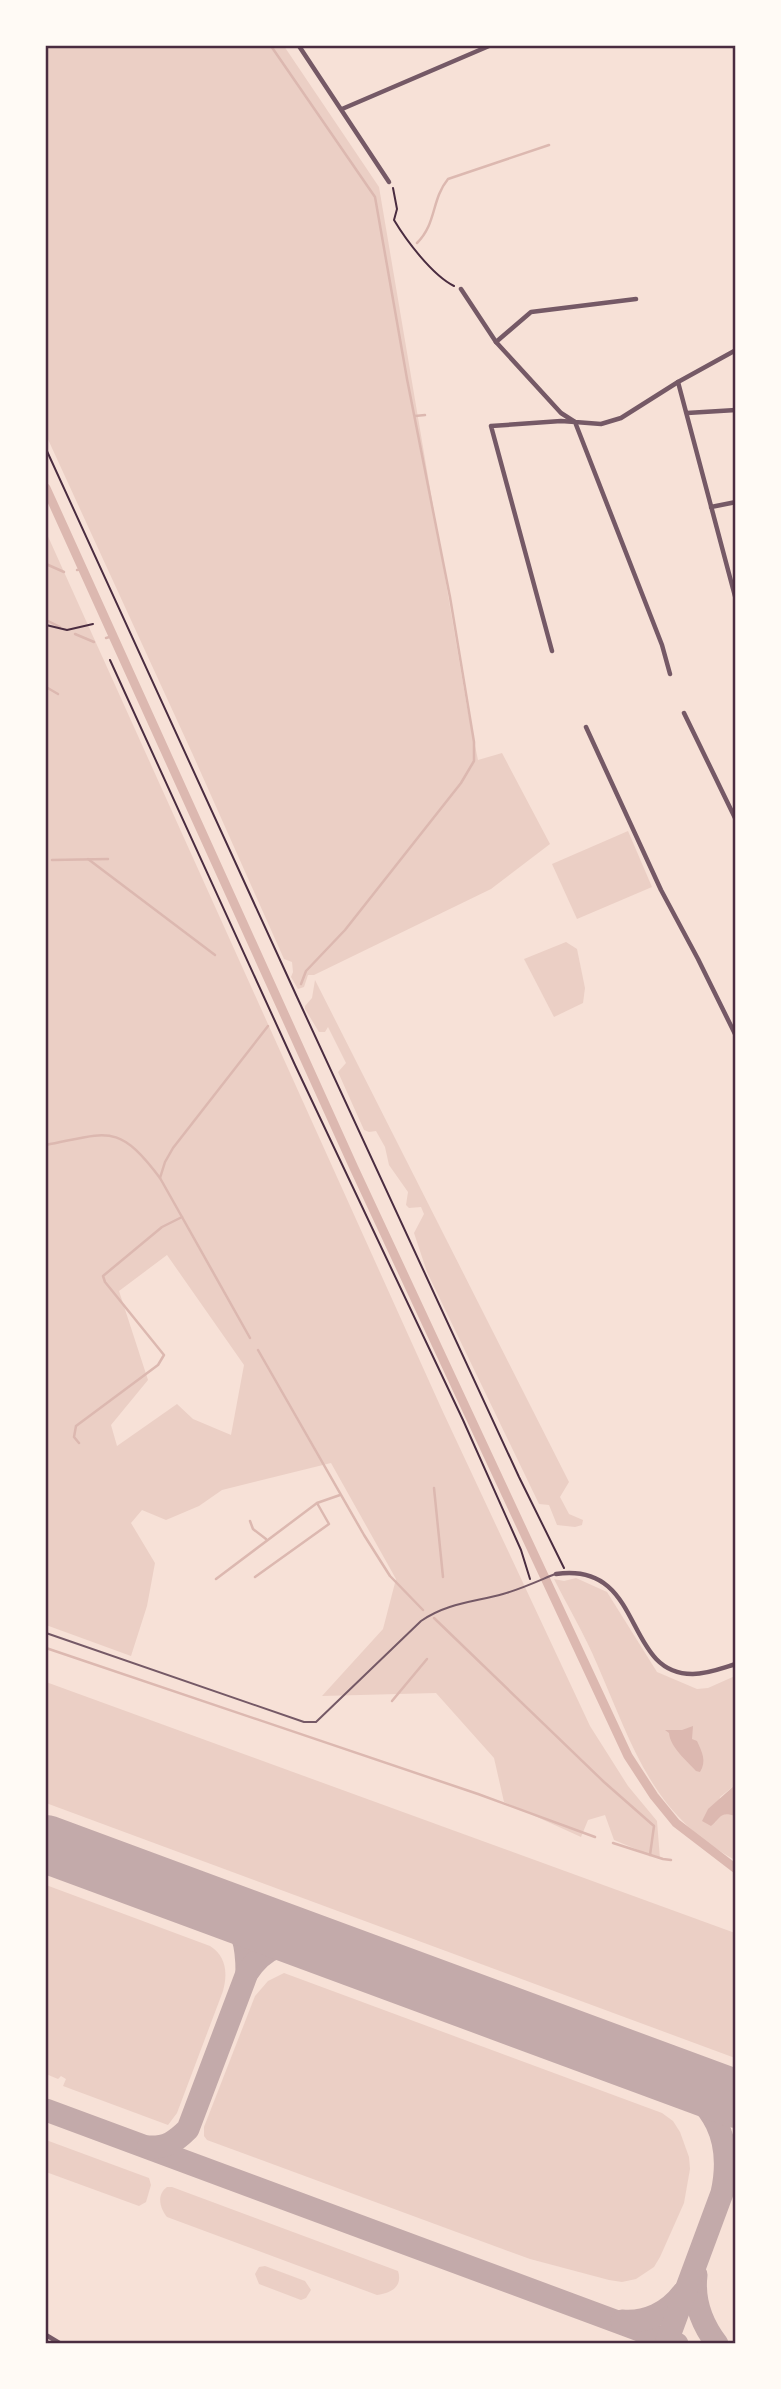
<svg xmlns="http://www.w3.org/2000/svg" width="781" height="2389" font-family="'Noto Sans',sans-serif">
<style>
.green{fill:#ebcfc5;fill-rule:evenodd}
.water{fill:#dcb8b0}
.lines{fill:none;stroke-linecap:round;stroke-linejoin:round}
.stream{stroke:#dcb8b0;stroke-width:2.5}
.canal{stroke:#dcb8b0;stroke-width:9}
.taxiway{stroke:#c3aaaa;stroke-width:23}
.runway{stroke:#c3aaaa;stroke-width:58}
.path{stroke:#4a2c40;stroke-width:2}
.service{stroke:#755966;stroke-width:2}
.minor{stroke:#755966;stroke-width:4.5}
.neatline{fill:none;stroke:#4a2c40;stroke-width:2.5}
</style>
<rect width="100%" height="100%" fill="#f7e1d7"/>
<!-- green -->
<g class="green">
<polygon points="46,46 284,46 379,187 467,707 478,760 502,753 550,844 491,889 314,975 308,975 304,987 298,989 291,977 293,972 292,962 284,959 193,755 46,435"/>
<path d="M46 532 443 1412 590 1726 628 1786 657 1821 660 1859 614 1840 605 1815 588 1820 581 1837 504 1802 494 1758 436 1693 322 1696 383 1629 396 1579 331 1463 222 1490 199 1506 166 1520 142 1510 131 1523 155 1563 147 1606 131 1656 46 1625ZM167 1255 244 1365 231 1435 193 1419 177 1404 117 1446 111 1425 148 1380 119 1291Z"/>
<polygon points="628,831 652,887 577,919 552,864"/>
<polygon points="566,942 577,949 585,988 583,1003 554,1017 524,959"/>
<polygon points="315,980 569,1482 560,1497 569,1514 583,1520 582,1525 575,1527 557,1525 549,1505 539,1504 427,1272 414,1233 424,1214 421,1207 409,1208 406,1205 408,1192 389,1165 385,1147 376,1131 369,1132 364,1130 338,1072 346,1063 328,1027 325,1032 319,1032 305,1009 305,1006 312,998"/>
<path d="M576 1578 607 1592 657 1672 697 1689 708 1688 735 1676V1785L720 1797 715 1823 718 1816 728 1813 735 1816V1860C651 1814 633 1746 597 1664 585 1635 568 1607 554 1579L564 1581Z"/>
<polygon points="46,1682 735,1933 735,2058 46,1803"/>
<path d="M46 1885 210 1946C226 1956 228 1973 223 1991L177 2113 168 2125 63 2086 66 2079 61 2076 58 2079 46 2074Z"/>
<polygon points="284,1973 662,2113 673,2121 680,2132 689,2157 690,2169 684,2203 660,2257 654,2267 636,2279 622,2282 609,2280 530,2259 207,2140 204,2136 204,2127 255,1996 268,1981"/>
<polygon points="46,2140 149,2178 151,2185 146,2202 139,2206 46,2172"/>
<path d="M167 2187H172L398 2271C403 2287 391 2293 377 2295L167 2217C160 2208 156 2195 167 2187Z"/>
<polygon points="265,2266 305,2281 311,2290 306,2298 301,2300 259,2284 255,2274 259,2267"/>
</g>
<!-- water -->
<g class="water">
<path d="M693 1726 692 1739 697 1741C702 1752 707 1761 700 1772L696 1771C687 1761 670 1747 669 1733L665 1730H682Z"/>
<path d="M735 1785V1816C720 1811 721 1818 711 1826L702 1821 708 1809Z"/>
</g>
<g class="lines">
<!-- stream -->
<g class="stream">
<polyline points="271,46 375,197 407,379 450,597 474,742 474,761 461,783 345,930 306,971 301,984"/>
<path d="M417 243C437 223 431 200 448 179L549 145"/>
<polyline points="415,416 425,415"/>
<polyline points="46,499 51,499"/>
<polyline points="46,564 64,572"/>
<polyline points="77,570 83,569"/>
<polyline points="46,620 60,627"/>
<polyline points="75,634 94,642"/>
<polyline points="106,638 113,636"/>
<polyline points="46,687 58,694"/>
<polyline points="88,859 215,955"/>
<polyline points="52,860 108,859"/>
<path d="M46 1145C108 1133 118 1122 160 1178"/>
<polyline points="182,1217 250,1338"/>
<polyline points="258,1350 364,1535 390,1576 423,1610"/>
<polyline points="79,1443 74,1437 76,1426 158,1365 164,1355 105,1282 103,1276 162,1227 182,1217 160,1178 165,1162 173,1148 268,1026"/>
<polyline points="434,1488 443,1577"/>
<polyline points="250,1521 253,1529 266,1539"/>
<polyline points="255,1577 329,1524 317,1503"/>
<polyline points="216,1579 317,1503 340,1495"/>
<polyline points="434,1618 604,1782 654,1826 650,1855"/>
<polyline points="46,1648 478,1794 595,1837"/>
<polyline points="392,1701 427,1659"/>
<polyline points="613,1843 663,1859 671,1860"/>
</g>
<!-- canal -->
<polyline class="canal" points="46,488 354,1168 628,1756 654,1796 676,1823 736,1869"/>
<!-- taxiway -->
<g class="taxiway">
<path d="M219 1909C244 1925 247 1945 247 1973"/>
<polyline points="46,2110 677,2344"/>
<path d="M148 2147C166 2148 175 2142 188 2129L247 1973C265 1946 284 1941 315 1944"/>
<path d="M696 2275C693 2301 701 2323 717 2344"/>
<path d="M622 2321C646 2323 668 2313 683 2293"/>
<path d="M666 2344 722 2193C734 2139 714 2102 668 2075"/>
</g>
<!-- runway -->
<polyline class="runway" points="46,1844 736,2099"/>
<!-- path -->
<g class="path">
<path d="M393 188 397 209 394 220C406 240 432 275 454 286"/>
<polyline points="46,449 297,997 519,1477 564,1568"/>
<polyline points="46,625 67,630 93,624"/>
<polyline points="110,660 295,1065 463,1420 521,1550 530,1579"/>
</g>
<!-- service -->
<path class="service" d="M46 1633 304 1722H316L421 1621C447 1603 474 1602 503 1594 521 1589 538 1581 555 1574"/>
<!-- minor -->
<g class="minor">
<polyline points="299,46 389,182"/>
<polyline points="342,109 489,46"/>
<polyline points="461,289 496,342 561,413 575,422 601,424 621,418 678,382 736,350"/>
<polyline points="496,342 531,312 636,299"/>
<polyline points="678,382 736,600"/>
<polyline points="687,413 736,410"/>
<polyline points="711,507 736,502"/>
<polyline points="552,651 491,426 561,421 575,422 662,645 670,674"/>
<polyline points="684,713 736,820"/>
<polyline points="586,727 661,890 698,959 736,1036"/>
<path d="M556 1574C646 1561 622 1675 693 1674 708 1674 722 1668 736 1664"/>
<polyline points="46,2335 61,2344"/>
</g>
</g>
<!-- border -->
<rect width="781" height="2389" fill="none" stroke="#fffaf5" stroke-width="94"/>
<rect x="47" y="47" width="687" height="2295" class="neatline"/>
</svg>
